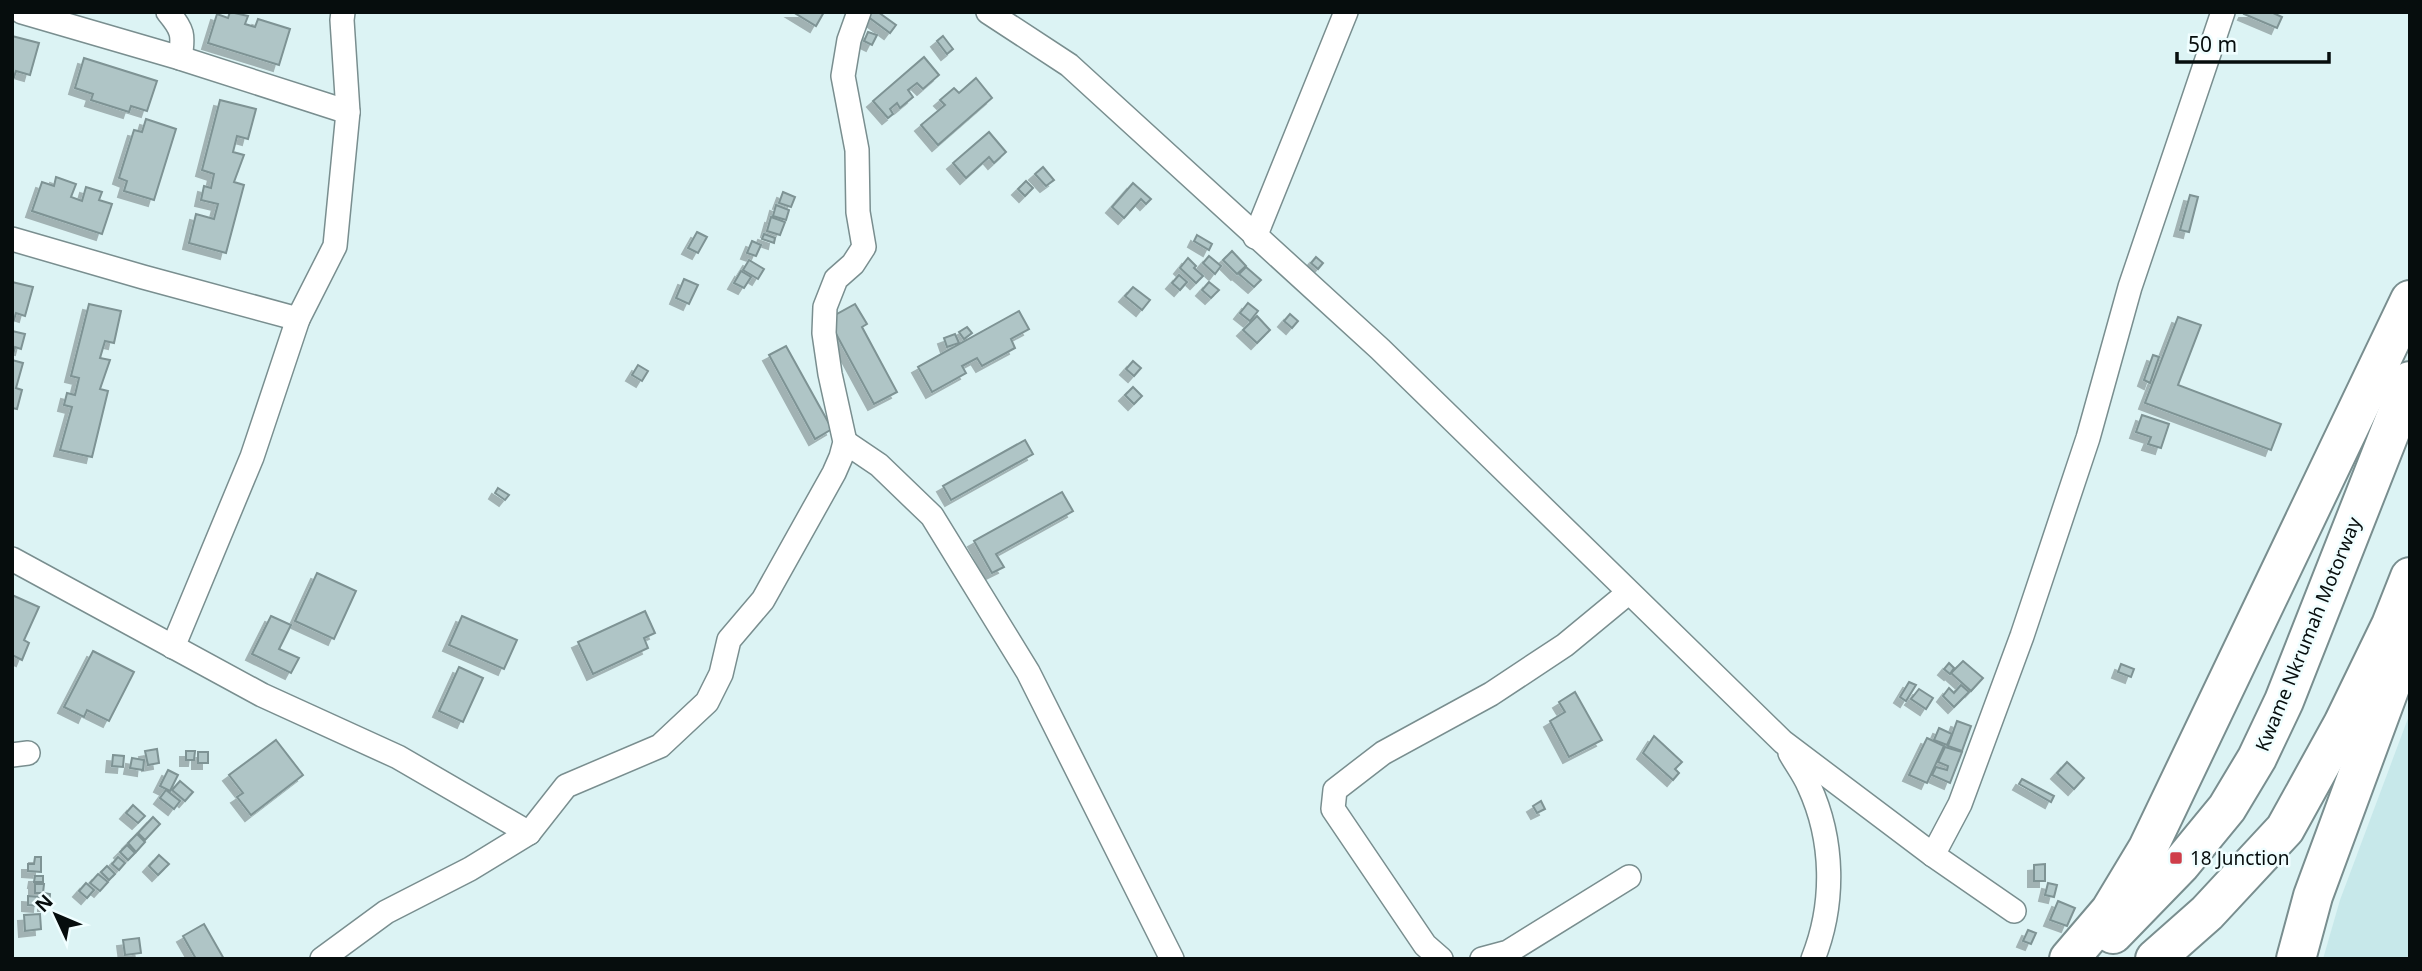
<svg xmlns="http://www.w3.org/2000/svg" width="2422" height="971" font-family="'Noto Sans',sans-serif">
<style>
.built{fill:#c7e8ea}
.building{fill:#afc5c6;stroke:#7e9394;stroke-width:2;filter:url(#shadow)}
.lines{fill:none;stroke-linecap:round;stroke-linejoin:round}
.minor-casing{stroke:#798e8f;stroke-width:26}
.motorway-casing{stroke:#798e8f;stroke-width:42}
.minor{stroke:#fff;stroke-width:23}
.motorway{stroke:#fff;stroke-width:38}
.poi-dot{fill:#ce3e4a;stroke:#f0feff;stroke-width:2.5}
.labels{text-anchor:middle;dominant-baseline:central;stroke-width:5;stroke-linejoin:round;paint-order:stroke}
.street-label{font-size:19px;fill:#060d0d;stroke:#f0feff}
.poi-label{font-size:19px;fill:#060d0d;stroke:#f0feff;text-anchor:start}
</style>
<defs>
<filter id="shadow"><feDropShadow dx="-6" dy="6" stdDeviation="0" flood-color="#0004"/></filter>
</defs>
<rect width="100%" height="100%" fill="#dcf3f4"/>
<!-- built -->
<polygon class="built" points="2410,713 2410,959 2323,959 2340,900"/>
<!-- building -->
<g class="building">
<polygon points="230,12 248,16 245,24 255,27 258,19 290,29 279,65 208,43 217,14 228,18"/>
<polygon points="793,12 824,12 816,26"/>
<polygon points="870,12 878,12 896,25 890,33 867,16"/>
<polygon points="2245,12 2271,12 2282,17 2277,28 2244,14"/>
<polygon points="868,32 877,35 872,45 864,41"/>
<polygon points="12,36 39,43 30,75 16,71 14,77 12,76"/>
<polygon points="943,36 953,49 947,54 937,41"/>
<polygon points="924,57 939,75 923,89 917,83 908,90 913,97 900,108 897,103 890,109 893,114 888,118 873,101"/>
<polygon points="84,58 157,81 147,111 131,106 129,112 91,100 93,94 75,88"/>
<polygon points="976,78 992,98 938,145 921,125 945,105 940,100 954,88 959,93"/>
<polygon points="220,100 256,109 248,139 237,136 233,152 244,155 234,182 244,185 226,253 189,243 196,214 214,219 218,204 201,200 204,186 211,188 214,174 202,170"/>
<polygon points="146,119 176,129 154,200 124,191 127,181 119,178 134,130 142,132"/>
<polygon points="989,132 1006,152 994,163 989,157 966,178 953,163"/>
<polygon points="1043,167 1054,180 1046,186 1035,174"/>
<polygon points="56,177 76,184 71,197 82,201 86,187 102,192 99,200 112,204 102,234 32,211 42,182 54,186"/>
<polygon points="1026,181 1033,188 1025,196 1018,189"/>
<polygon points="1133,183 1151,199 1146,204 1141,199 1124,218 1112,207"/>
<polygon points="783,192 795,197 791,207 779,203"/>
<polygon points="2190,195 2198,197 2189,232 2180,230"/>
<polygon points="776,205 789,210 786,220 773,216"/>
<polygon points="771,217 785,222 780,235 767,231"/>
<polygon points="697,232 707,237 698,253 688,248"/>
<polygon points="764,234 775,238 774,243 762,239"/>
<polygon points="1197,235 1212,244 1209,250 1194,241"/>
<polygon points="752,241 761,245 756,256 747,253"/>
<polygon points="1232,251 1246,266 1237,274 1223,260"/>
<polygon points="1209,256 1221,266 1215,274 1203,263"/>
<polygon points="1316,257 1323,263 1318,269 1311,263"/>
<polygon points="1188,258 1196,266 1194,268 1203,276 1196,283 1180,268"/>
<polygon points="749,260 764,269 758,279 743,270"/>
<polygon points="1246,267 1261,280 1254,287 1239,274"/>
<polygon points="741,271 751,277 744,288 734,283"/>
<polygon points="1179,275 1187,282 1180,290 1172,283"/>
<polygon points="684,279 698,285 689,304 676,298"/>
<polygon points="12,282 33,287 25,316 16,313 12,326"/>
<polygon points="1209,282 1219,290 1211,298 1202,290"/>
<polygon points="1133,287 1150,300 1142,310 1125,296"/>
<polygon points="1248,303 1258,311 1250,321 1240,313"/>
<polygon points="89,304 121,311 114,343 105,341 100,358 110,360 100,389 108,391 92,457 60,450 72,407 64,405 67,393 75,395 79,378 71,376"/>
<polygon points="855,304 867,324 862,327 897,392 874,404 828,319"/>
<polygon points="1019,311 1029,329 1011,339 1015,348 982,366 977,358 962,366 966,373 932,392 918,367"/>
<polygon points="1290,314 1298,321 1292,328 1284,321"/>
<polygon points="1257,316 1270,330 1257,343 1243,330"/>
<polygon points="2178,317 2201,325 2178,385 2281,424 2271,450 2145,403"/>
<polygon points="967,327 972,333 964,339 959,332"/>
<polygon points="12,331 25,334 21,349 15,347 12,358"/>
<polygon points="955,334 959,343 947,347 944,338"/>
<polygon points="786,346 832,429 815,439 769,355"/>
<polygon points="2153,355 2159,357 2150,383 2144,380"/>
<polygon points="12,360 23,363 16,388 22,390 17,409 12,408"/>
<polygon points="1133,361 1141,368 1134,376 1126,369"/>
<polygon points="638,365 648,371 642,381 632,375"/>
<polygon points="1133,387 1142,396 1134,404 1125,395"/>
<polygon points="2142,415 2169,424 2161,448 2148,444 2151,437 2136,432"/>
<polygon points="1025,440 1033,454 951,500 943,486"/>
<polygon points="498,488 509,495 505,500 495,493"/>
<polygon points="1062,492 1073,511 996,554 1004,567 992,573 974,541"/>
<polygon points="317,573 356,591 334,639 295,621"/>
<polygon points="12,595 39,607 24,640 29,643 22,660 12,655"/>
<polygon points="645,611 655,633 644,638 648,648 593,674 578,642"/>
<polygon points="271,616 291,625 279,649 299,658 291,673 252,654"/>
<polygon points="462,616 517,640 504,669 449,645"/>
<polygon points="93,651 134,672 109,721 87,710 84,717 64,707"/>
<polygon points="1963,661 1983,678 1971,691 1951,673"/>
<polygon points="1949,663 1954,668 1950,674 1944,669"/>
<polygon points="2121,664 2134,669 2131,677 2118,672"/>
<polygon points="459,667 483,678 463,722 439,711"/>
<polygon points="1909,682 1916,685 1906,701 1900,697"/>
<polygon points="1961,685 1969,692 1954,707 1943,696 1949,688 1954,693"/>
<polygon points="1919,689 1933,698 1926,709 1911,699"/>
<polygon points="1575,692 1602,740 1569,757 1550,721 1565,712 1559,702"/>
<polygon points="1957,721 1971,726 1962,751 1948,746"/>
<polygon points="1939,728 1952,734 1947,745 1934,740"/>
<polygon points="1654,736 1682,762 1675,769 1679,773 1673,780 1643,753"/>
<polygon points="1927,738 1944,746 1927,783 1909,775"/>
<polygon points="276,740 303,775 251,815 237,797 243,793 229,775"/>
<polygon points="1945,747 1962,752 1950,783 1932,775 1936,767 1947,770 1948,766 1938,762"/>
<polygon points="157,749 159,763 148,765 145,751"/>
<polygon points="186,751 195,751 194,760 186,760"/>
<rect x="198" y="752" width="10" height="11"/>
<polygon points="113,755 124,756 123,767 112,766"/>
<polygon points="132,758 144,760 143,770 130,768"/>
<polygon points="2067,762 2084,778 2074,789 2057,773"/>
<polygon points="168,770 178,775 170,791 160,786"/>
<polygon points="2022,779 2054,796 2051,802 2019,784"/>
<polygon points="180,781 193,792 185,801 172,790"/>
<polygon points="166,790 180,801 174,809 160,798"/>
<polygon points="1541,801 1545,809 1537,813 1533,806"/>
<polygon points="133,805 145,816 138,823 126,813"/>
<polygon points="153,817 160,824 145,840 138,833"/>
<polygon points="137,834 145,842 136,852 128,843"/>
<polygon points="127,845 135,853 128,860 120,852"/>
<polygon points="159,855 169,864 158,875 149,866"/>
<polygon points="35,857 41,857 41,872 28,871 28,864 34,864"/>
<polygon points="118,857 125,863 119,870 112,864"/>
<polygon points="2045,864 2045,881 2034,881 2034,865"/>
<polygon points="107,866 115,874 109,880 101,872"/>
<polygon points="98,874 108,882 100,891 90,883"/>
<polygon points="35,876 43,876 43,882 34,882"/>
<polygon points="86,883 94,890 87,898 79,891"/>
<polygon points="2048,883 2057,885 2054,897 2045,895"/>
<polygon points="35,884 44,884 43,893 35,893"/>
<polygon points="44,893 50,894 49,905 44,905"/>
<polygon points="28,896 40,897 39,906 28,905"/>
<polygon points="2058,901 2075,908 2067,926 2050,920"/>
<polygon points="40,914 41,929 25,931 24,915"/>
<polygon points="204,924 224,959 196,959 183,936"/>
<polygon points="2028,930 2036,933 2031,944 2023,941"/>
<polygon points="139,938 141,953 125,955 123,940"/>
</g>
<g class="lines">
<defs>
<g id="minor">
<polyline points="22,12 180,58 348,112"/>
<path d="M168 12C183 30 184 35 180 58"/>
<polyline points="988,12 1069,65 1380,349 1783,742 1933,855 2014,911"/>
<polyline points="1255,237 1346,12"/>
<polyline points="12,239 143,277 298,319"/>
<polyline points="845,442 879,465 932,516 1028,672 1172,959"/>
<polyline points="12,559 262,695 398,757 529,833"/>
<polyline points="173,647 252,457 298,319 335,246 348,112 342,20 343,12"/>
<path d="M1790 753C1796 764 1804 774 1809 786 1834 840 1835 904 1813 959"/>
<polyline points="12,755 28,753"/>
<polyline points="1933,855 1960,804 2022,636 2088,438 2130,287 2223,12"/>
<polyline points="322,959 386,912 470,869 529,833 566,786 660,746 707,702 721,674 729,640 763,600 834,473 841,457 845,442 830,374 824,333 825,307 836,279 853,264 864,247 858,212 857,150 843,76 849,40 859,12"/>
<polyline points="1441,959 1425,945 1333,809 1335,790 1383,753 1491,694 1565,645 1628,593"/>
<polyline points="1482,959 1508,952 1629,877"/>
</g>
<g id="motorway">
<polyline points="2113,934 2181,864 2227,808 2257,758 2284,701 2410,381"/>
<polyline points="2069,959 2110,911 2148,848 2410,300"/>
<polyline points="2155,959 2207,913 2285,829 2343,724 2391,625 2410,577"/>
<polyline points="2296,959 2313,896 2406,644"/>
</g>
</defs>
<!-- minor casing -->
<use href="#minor" class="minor-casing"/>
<!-- motorway casing -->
<use href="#motorway" class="motorway-casing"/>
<!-- minor -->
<use href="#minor" class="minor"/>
<!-- motorway -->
<use href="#motorway" class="motorway"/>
</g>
<!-- markers -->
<rect class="poi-dot" x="2169" y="851" width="14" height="14" rx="3.5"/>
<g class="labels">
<!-- street labels -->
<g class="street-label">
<text transform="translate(2308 634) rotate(-68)">Kwame Nkrumah Motorway</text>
</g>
<!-- poi labels -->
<g class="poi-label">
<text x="2190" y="858">18 Junction</text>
</g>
</g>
<!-- border -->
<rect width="2422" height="971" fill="none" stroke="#060d0d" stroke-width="28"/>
<!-- north arrow -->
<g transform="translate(56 915) rotate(314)" stroke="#f0feff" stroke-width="5" paint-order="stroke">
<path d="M0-5L12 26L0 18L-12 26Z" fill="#060d0d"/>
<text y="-10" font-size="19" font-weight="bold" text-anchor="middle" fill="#060d0d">N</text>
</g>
<!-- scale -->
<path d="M2177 52v10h152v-10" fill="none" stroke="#060d0d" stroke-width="3.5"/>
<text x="2188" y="52" font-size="21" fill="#060d0d" stroke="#f0feff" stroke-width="5" paint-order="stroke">50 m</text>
</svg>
